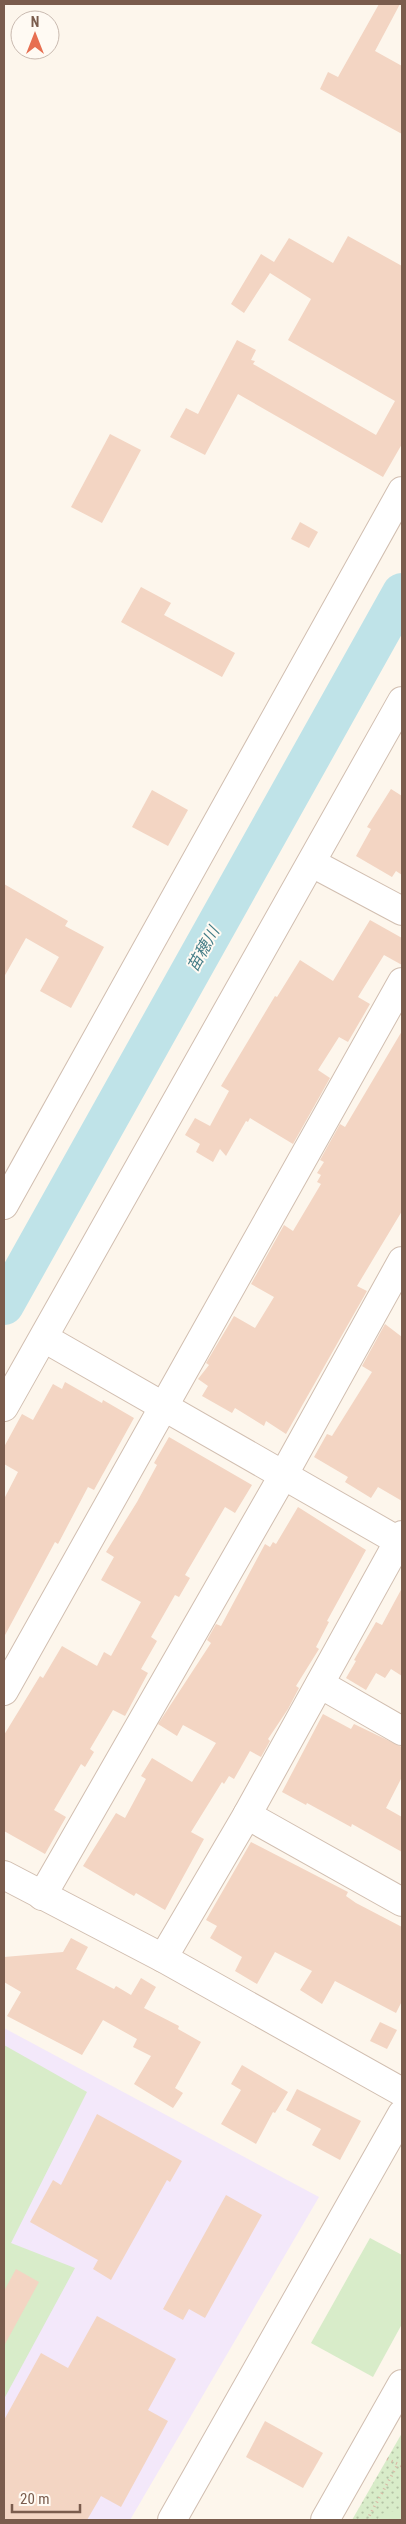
<svg xmlns="http://www.w3.org/2000/svg" width="406" height="2524" font-family="'Roboto Condensed','Noto Sans JP',sans-serif">
<style>
.education{fill:#f3e8fa}
.park{fill:url(#park-dots)}
.pitch{fill:#d8ecc9}
.lines{fill:none;stroke-linecap:round;stroke-linejoin:round}
.river{stroke:#bfe3e8;stroke-width:40}
.building{fill:#f3d5c3}
.minor-casing{stroke:#d1beb0;stroke-width:30}
.path{stroke:#d9b8a5;stroke-width:3;stroke-dasharray:1 4;stroke-linecap:butt}
.minor{stroke:#fff;stroke-width:28}
.labels{text-anchor:middle;dominant-baseline:central;stroke-width:4;stroke-linejoin:round;paint-order:stroke}
.water-label{font-size:16px;font-style:italic;fill:#437c86;stroke:#fffaf3}
</style>
<defs>
<pattern id="park-dots" width="8" height="8" patternUnits="userSpaceOnUse" patternTransform="scale(1.25)"><rect width="8" height="8" fill="#d8ecc9"/><path d="M2 2h.1M6 6h.1" fill="none" stroke="#b4c2a5" stroke-width="1.8" stroke-linecap="round"/></pattern>
</defs>
<rect width="100%" height="100%" fill="#fdf6ec"/>
<!-- education -->
<polygon class="education" points="4,2028 319,2197 130,2520 4,2520"/>
<!-- park -->
<polygon class="park" points="402,2433 402,2520 352,2520"/>
<!-- pitch -->
<g class="pitch">
<polygon points="4,2045 87,2092 11,2243 75,2268 4,2399"/>
<polygon points="370,2238 402,2255 402,2324 373,2377 311,2343"/>
<polygon points="399,2510 402,2512 402,2520 377,2520 381,2514"/>
</g>
<g class="lines">
<!-- river -->
<polyline class="river" points="4,1305 402,593"/>
</g>
<!-- building -->
<g class="building">
<polygon points="379,4 400,4 375,51 402,66 402,134 320,89 328,72 338,77"/>
<polygon points="348,236 402,266 402,444 383,477 238,394 205,455 170,437 186,408 198,414 237,340 256,350 251,360 255,361 253,364 376,435 395,401 288,340 311,299 270,273 244,313 231,304 261,254 274,262 289,238 333,263"/>
<polygon points="110,434 141,450 102,523 71,507"/>
<polygon points="300,522 318,532 309,548 291,539"/>
<polygon points="141,587 171,603 164,615 235,653 222,677 121,622"/>
<polygon points="391,789 402,796 402,875 396,871 392,877 356,856 371,829 367,827"/>
<polygon points="152,790 188,810 168,846 132,827"/>
<polygon points="4,884 68,921 65,926 104,947 71,1008 40,991 59,957 26,938 4,977"/>
<polygon points="370,920 402,938 402,965 384,955 358,997 370,1004 348,1042 339,1037 318,1070 330,1078 293,1144 250,1118 248,1122 246,1121 226,1156 220,1149 213,1162 196,1152 200,1144 185,1135 195,1118 210,1126 229,1091 221,1086 275,996 277,997 300,960 333,981"/>
<polygon points="402,1031 402,1211 357,1286 367,1291 286,1434 266,1421 264,1426 235,1408 232,1413 202,1396 208,1386 198,1379 209,1365 206,1363 234,1316 255,1328 274,1297 251,1284 284,1225 293,1231 321,1184 317,1182 321,1175 317,1173 324,1162 320,1160 340,1124 345,1127"/>
<polygon points="385,1324 402,1337 402,1501 378,1487 371,1498 345,1482 348,1477 314,1457 327,1434 332,1436 372,1372 362,1366"/>
<polygon points="65,1382 102,1403 103,1400 134,1418 94,1490 88,1487 58,1544 55,1542 4,1637 4,1499 18,1472 4,1464 4,1447 22,1414 33,1420 53,1384 62,1389"/>
<polygon points="169,1437 252,1485 235,1513 225,1507 185,1575 190,1578 179,1597 175,1595 151,1637 157,1641 141,1669 148,1673 125,1716 113,1710 90,1749 94,1752 85,1767 81,1764 54,1810 66,1817 45,1854 4,1831 4,1735 40,1676 43,1678 62,1646 97,1666 104,1652 111,1656 141,1602 101,1580 114,1557 106,1552 137,1502 157,1465 154,1463"/>
<polygon points="298,1507 366,1550 327,1621 329,1622 316,1647 319,1649 296,1686 299,1688 288,1709 268,1739 270,1741 261,1757 250,1751 234,1779 229,1776 224,1784 222,1782 191,1832 204,1839 165,1910 136,1893 134,1896 83,1866 116,1813 125,1818 146,1779 141,1776 152,1758 192,1782 216,1743 183,1725 177,1736 158,1724 211,1643 207,1640 216,1624 221,1626 265,1544 270,1547 273,1542 276,1544"/>
<polygon points="402,1588 402,1676 391,1669 385,1678 376,1673 366,1690 346,1678 356,1661 354,1660 376,1622 382,1625"/>
<polygon points="323,1714 351,1729 354,1724 402,1747 402,1777 386,1808 402,1817 402,1852 352,1824 351,1827 307,1803 306,1805 282,1792"/>
<polygon points="251,1842 348,1892 346,1896 356,1903 402,1927 402,2001 396,2013 335,1981 322,2004 300,1990 312,1971 275,1952 257,1984 235,1971 242,1957 210,1938 217,1926 206,1920"/>
<polygon points="71,1938 88,1947 76,1969 114,1989 116,1986 131,1995 141,1978 156,1987 144,2008 179,2026 178,2029 201,2042 175,2088 183,2093 173,2108 134,2084 151,2056 133,2047 137,2039 103,2020 82,2055 7,2016 21,1992 4,1982 4,1957 63,1952"/>
<polygon points="380,2022 397,2030 387,2049 370,2041"/>
<polygon points="242,2065 288,2092 275,2113 273,2112 256,2144 221,2124 241,2090 231,2084"/>
<polygon points="297,2089 361,2121 340,2160 312,2145 321,2129 286,2110"/>
<polygon points="97,2114 182,2161 170,2182 167,2180 111,2280 93,2269 98,2260 30,2222 53,2180 61,2185"/>
<polygon points="226,2195 262,2215 205,2318 189,2309 183,2320 163,2309"/>
<polygon points="16,2269 39,2282 4,2346 4,2291"/>
<polygon points="97,2316 176,2359 148,2410 168,2421 121,2507 101,2496 87,2520 4,2520 4,2420 41,2353 68,2368"/>
<polygon points="265,2421 323,2453 303,2488 246,2457"/>
</g>
<g class="lines">
<defs>
<g id="minor">
<polyline points="312,863 402,911"/>
<polyline points="4,1205 402,491"/>
<polyline points="44,1338 402,1543"/>
<polyline points="4,1407 402,701"/>
<polyline points="320,1684 402,1731"/>
<polyline points="4,1691 402,982"/>
<polyline points="247,1815 402,1902"/>
<polyline points="4,1875 163,1958 402,2092"/>
<polyline points="42,1896 284,1474 402,1261"/>
<polyline points="163,1958 247,1815 402,1535"/>
<polyline points="172,2520 402,2114"/>
<polyline points="325,2520 402,2384"/>
</g>
</defs>
<!-- minor casing -->
<use href="#minor" class="minor-casing"/>
<!-- path -->
<g class="path">
<polyline points="387,2459 402,2466"/>
<polyline points="367,2520 398,2464"/>
</g>
<!-- minor -->
<use href="#minor" class="minor"/>
</g>
<g class="labels">
<!-- water labels -->
<g class="water-label">
<text transform="translate(203 949) rotate(-61)">苗穂川</text>
</g>
</g>
<!-- border -->
<rect width="406" height="2524" fill="none" stroke="#7a5c4d" stroke-width="10"/>
<!-- north arrow -->
<g transform="translate(35 35)"><circle r="24" fill="#fffaf3" stroke="#cabbb1"/>
<path d="M0-4L9 19L0 12L-9 19Z" fill="#e76f51"/>
<text y="-8" font-size="14" font-weight="bold" text-anchor="middle" fill="#7a5c4d">N</text>
</g>
<!-- scale -->
<path d="M12 2504v8h68v-8" fill="none" stroke="#7a5c4d" stroke-width="2.5"/>
<text x="20" y="2504" font-size="15" fill="#7a5c4d" stroke="#fffaf3" stroke-width="4" paint-order="stroke">20 m</text>
</svg>
